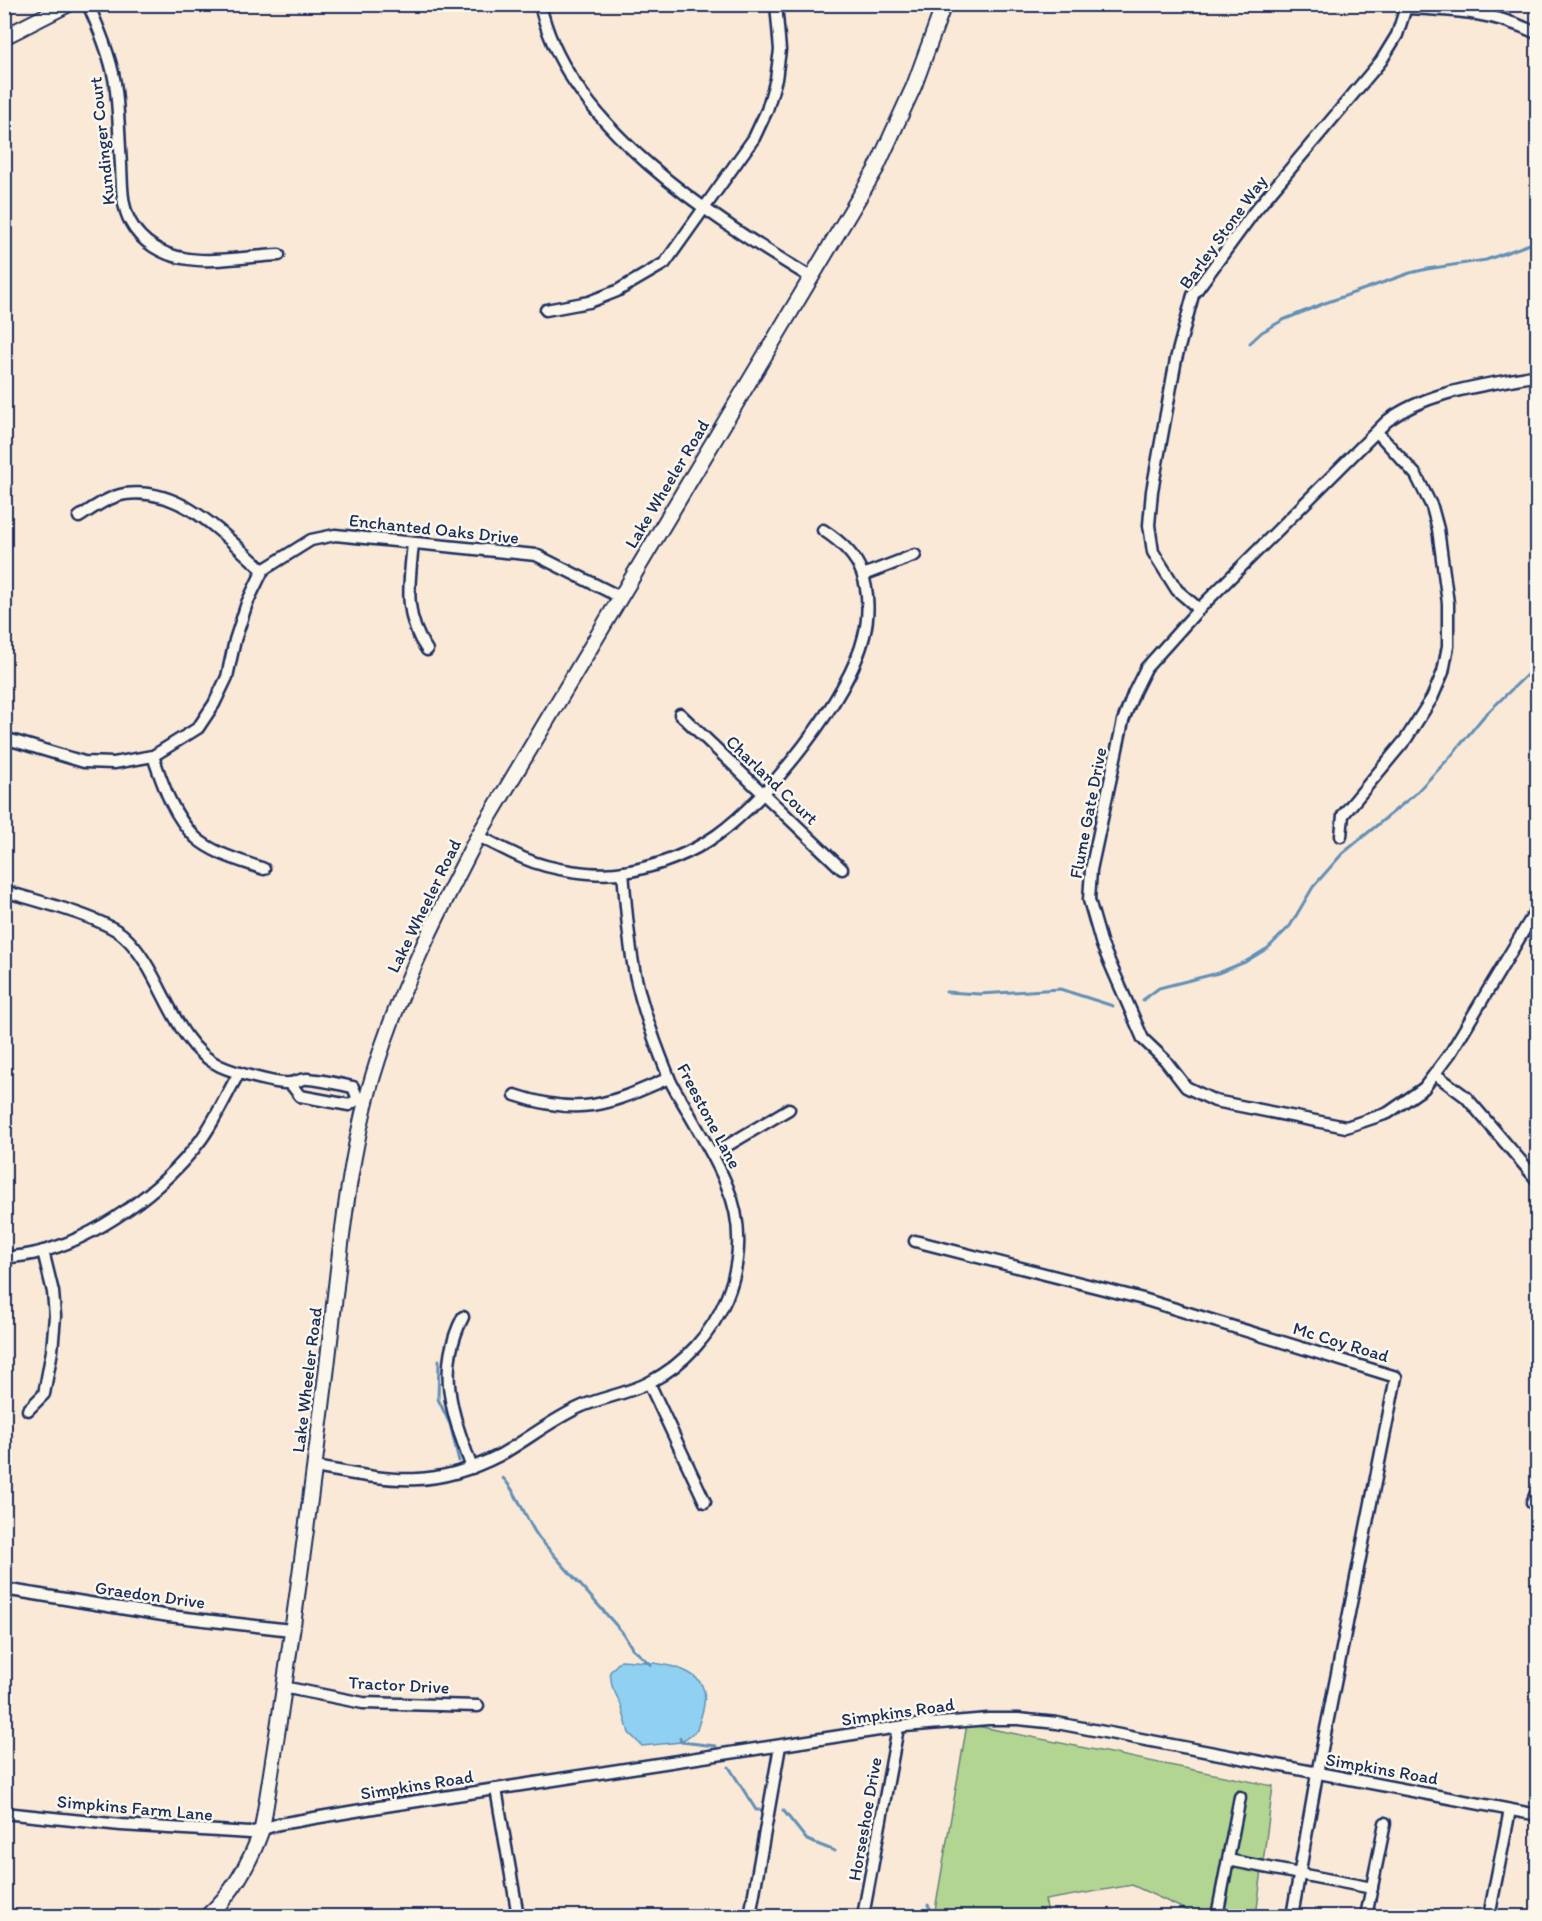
<svg xmlns="http://www.w3.org/2000/svg" width="1542" height="1921" font-family="Itim,sans-serif">
<style>
.green{fill:#b2d691;stroke:#668278;stroke-width:1.5}
.water{fill:#90d1f1;stroke:#6190b6;stroke-width:1.5}
.lines{fill:none;stroke-linecap:round;stroke-linejoin:round}
.stream{stroke:#6190b6;stroke-width:3}
.minor-casing{stroke:#1b2f5e;stroke-width:15}
.tertiary-casing{stroke:#1b2f5e;stroke-width:18}
.minor{stroke:#fbf7ec;stroke-width:10}
.tertiary{stroke:#fbf7ec;stroke-width:14}
.labels{text-anchor:middle;dominant-baseline:central;stroke-width:5;stroke-linejoin:round;paint-order:stroke}
.street-label{font-size:18px;fill:#1b2f5e;stroke:#fbf7ec}
</style>
<rect width="100%" height="100%" fill="#fbe9d8"/>
<filter id="ink" filterUnits="userSpaceOnUse"><feTurbulence type="fractalNoise" baseFrequency=".0167" numOctaves="2"/><feDisplacementMap in="SourceGraphic" scale="12" xChannelSelector="R" yChannelSelector="G"/><feConvolveMatrix kernelMatrix="1 2 1 2 8 2 1 2 1" color-interpolation-filters="sRGB"/></filter>
<g filter="url(#ink)">
<!-- green -->
<polygon class="green" points="967,1724 1273,1786 1256,1916 1199,1916 1132,1885 1045,1900 1049,1916 934,1916"/>
<!-- water -->
<path class="water" d="M621 1660C644 1662 694 1663 703 1688 708 1700 700 1719 697 1730L681 1742 642 1746 629 1733 621 1705 612 1686 610 1672Z"/>
<g class="lines">
<!-- stream -->
<g class="stream">
<polyline points="1250,343 1262,332 1283,320 1325,303 1410,273 1427,269 1486,260 1538,241"/>
<polyline points="946,992 980,994 1060,989 1113,1006"/>
<polyline points="1143,1000 1159,988 1218,973 1245,962 1268,948 1290,926 1313,887 1342,854 1415,794 1452,755 1484,716 1538,664"/>
<polyline points="439,1360 438,1399 450,1424 459,1461"/>
<path d="M503 1478C520 1496 525 1519 539 1538L622 1632 632 1648 651 1665"/>
<polyline points="680,1738 681,1742 716,1746"/>
<polyline points="729,1767 756,1810 763,1810"/>
<polyline points="783,1810 807,1840 835,1851"/>
<polyline points="928,1905 935,1916"/>
</g>
<defs>
<g id="minor">
<path d="M88 4C99 29 110 55 115 83 119 110 119 138 121 165 122 184 121 206 131 223 141 242 163 255 183 258 211 264 250 256 279 255"/>
<path d="M540 4C566 126 713 218 812 278"/>
<path d="M1407 8C1453 10 1496 12 1538 34"/>
<polyline points="546,310 589,302 617,291 665,263 754,138 767,110 776,79 780,50 776,4"/>
<path d="M1538 375C1487 385 1429 390 1387 421L1199 609 1146 668 1134 692 1123 721 1091 870 1089 900 1102 945 1143 1039 1165 1060 1186 1087 1215 1101 1346 1127 1388 1113 1424 1088 1451 1052 1538 907"/>
<path d="M79 517C93 508 108 497 125 494 182 486 224 536 263 570"/>
<path d="M413 544C409 584 403 616 427 650"/>
<polyline points="863,575 915,555"/>
<polyline points="1199,609 1177,590 1153,552 1149,525 1152,491 1176,359 1193,295 1254,212 1381,61 1397,35 1407,4"/>
<polyline points="680,714 842,869"/>
<polyline points="4,738 84,762 114,763 153,756 198,728 214,704 227,677 235,640 247,603 263,570 311,540 335,535 536,555 620,597"/>
<path d="M153 756C163 785 173 816 196 838 214 854 242 861 264 869"/>
<path d="M478 836C493 843 507 851 523 858 550 870 596 877 625 872 658 866 690 854 717 835 768 799 850 697 864 636 869 617 869 592 862 573 855 554 840 541 823 530"/>
<polyline points="1341,836 1343,815 1406,739 1432,698 1443,672 1448,646 1448,603 1438,529 1432,507 1416,475 1377,432"/>
<path d="M4 891C33 900 103 917 124 936 163 971 172 1044 220 1066 233 1072 278 1085 291 1083 297 1082 302 1078 308 1079 323 1080 338 1084 353 1087L358 1099"/>
<polyline points="1435,1074 1466,1097 1538,1181"/>
<polyline points="290,1083 300,1096 349,1105 358,1099 365,1101"/>
<path d="M515 1095C580 1117 608 1105 669 1078"/>
<polyline points="713,1154 789,1109"/>
<polyline points="915,1241 1143,1299 1396,1377 1317,1774 1292,1916"/>
<path d="M4 1258C15 1256 26 1256 36 1253 96 1239 163 1190 200 1141 215 1121 226 1095 239 1073"/>
<path d="M463 1317C435 1371 453 1416 472 1468"/>
<polyline points="649,1383 705,1502"/>
<polyline points="28,1410 44,1394 52,1351 55,1316 53,1292 43,1251"/>
<path d="M315 1467C388 1480 430 1491 500 1455 527 1440 551 1420 580 1407 602 1397 628 1394 650 1382 719 1346 759 1260 727 1186 716 1158 700 1134 686 1108 680 1097 672 1087 668 1075 655 1043 642 1008 635 974 628 940 626 906 623 872"/>
<polyline points="1532,1503 1538,1488"/>
<polyline points="4,1589 169,1616 291,1630"/>
<polyline points="283,1687 363,1703 478,1706"/>
<polyline points="496,1789 518,1916"/>
<polyline points="4,1813 121,1825 250,1833 279,1824 385,1806 905,1726 988,1719 1018,1719 1057,1723 1538,1815"/>
<polyline points="1228,1860 1372,1888"/>
<polyline points="750,1916 780,1746"/>
<polyline points="863,1916 898,1728"/>
<polyline points="1217,1916 1240,1797"/>
<polyline points="1366,1916 1385,1823"/>
<polyline points="1489,1916 1510,1810"/>
</g>
<g id="tertiary">
<polyline points="4,37 69,4"/>
<path d="M207 1916C234 1893 250 1863 262 1829 287 1679 307 1527 326 1375 338 1277 345 1170 373 1076 398 992 438 913 478 836L876 169 914 86 944 4"/>
</g>
</defs>
<!-- minor casing -->
<use href="#minor" class="minor-casing"/>
<!-- tertiary casing -->
<use href="#tertiary" class="tertiary-casing"/>
<!-- minor -->
<use href="#minor" class="minor"/>
<!-- tertiary -->
<use href="#tertiary" class="tertiary"/>
</g>
</g>
<g class="labels">
<!-- street labels -->
<g class="street-label">
<text transform="translate(102 141) rotate(-96)">Kundinger Court</text>
<text transform="translate(1223 232) rotate(-54)">Barley Stone Way</text>
<text transform="translate(667 484) rotate(-59)">Lake Wheeler Road</text>
<text transform="translate(434 529) rotate(6)">Enchanted Oaks Drive</text>
<text transform="translate(772 780) rotate(44)">Charland Court</text>
<text transform="translate(1088 813) rotate(-79)">Flume Gate Drive</text>
<text transform="translate(424 906) rotate(-64)">Lake Wheeler Road</text>
<text transform="translate(709 1116) rotate(62)">Freestone Lane</text>
<text transform="translate(1341 1342) rotate(17)">Mc Coy Road</text>
<text transform="translate(307 1380) rotate(-83)">Lake Wheeler Road</text>
<text transform="translate(150 1595) rotate(8)">Graedon Drive</text>
<text transform="translate(399 1685) rotate(3)">Tractor Drive</text>
<text transform="translate(898 1712) rotate(-8)">Simpkins Road</text>
<text transform="translate(1382 1769) rotate(10)">Simpkins Road</text>
<text transform="translate(417 1785) rotate(-9)">Simpkins Road</text>
<text transform="translate(135 1808) rotate(5)">Simpkins Farm Lane</text>
<text transform="translate(865 1819) rotate(-80)">Horseshoe Drive</text>
</g>
</g>
<!-- margin -->
<rect width="1542" height="1921" fill="none" stroke="#fbf7ec" stroke-width="24"/>
<rect x="12" y="12" width="1518" height="1897" fill="none" stroke="#1b2f5e" stroke-width="2" filter="url(#ink)"/>
</svg>
